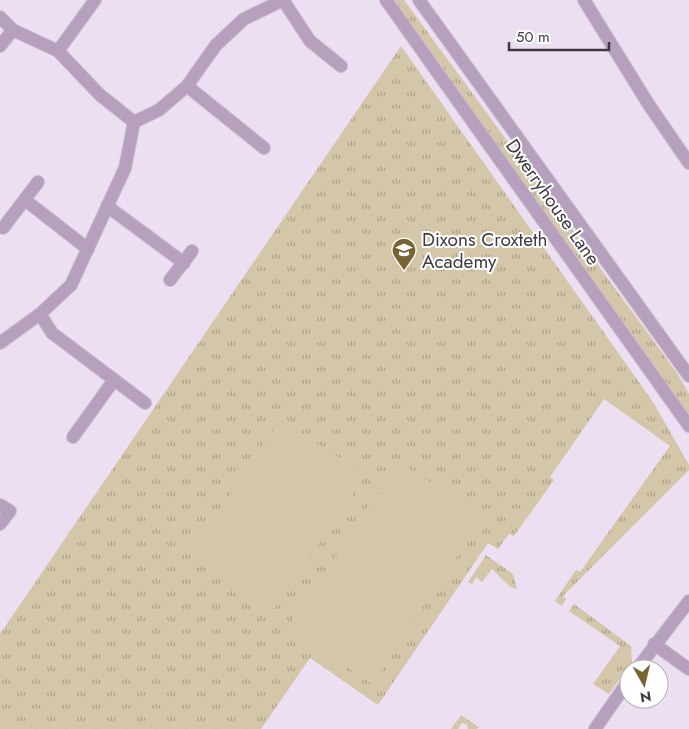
<svg xmlns="http://www.w3.org/2000/svg" width="689" height="729" font-family="Jost,sans-serif">
<style>
.grass{fill:url(#grass-tufts)}
.pitch{fill:#d4c6a9}
.lines{fill:none;stroke-linecap:round;stroke-linejoin:round}
.minor-casing{stroke:#c9bece;stroke-width:14}
.minor{stroke:#b6a0be;stroke-width:12}
.labels{text-anchor:middle;dominant-baseline:central;stroke-width:4;stroke-linejoin:round;paint-order:stroke}
.street-label{font-size:19px;fill:#3f3a41;stroke:#fff}
.poi-label{font-size:19px;fill:#3f3a41;stroke:#fff;text-anchor:start}
</style>
<defs>
<pattern id="grass-tufts" width="24" height="20" patternUnits="userSpaceOnUse" patternTransform="scale(1.25)"><rect width="24" height="20" fill="#d4c6a9"/><path d="M3 7l-1-3M5 7V3M7 7l1-3M15 17l-1-3M17 17v-4M19 17l1-3" fill="none" stroke="#ada28b"/></pattern>
</defs>
<rect width="100%" height="100%" fill="#ecdff1"/>
<!-- grass -->
<g class="grass">
<polygon points="393,0 404,0 677,373 689,394 689,416"/>
<polygon points="401,46 653,402 689,465 689,470 563,596 566,599 562,606 555,601 576,570 580,572 670,446 604,399 550,477 554,480 514,536 509,534 498,549 488,543 378,705 310,658 261,729 0,729 0,634"/>
<polygon points="486,555 513,574 517,589 510,587 492,569 482,582 476,577 472,584 468,582"/>
<polygon points="574,604 631,646 632,662 609,694 593,684 620,646 569,611"/>
<polygon points="461,715 479,727 477,729 468,729 467,725 462,723 458,729 451,729"/>
</g>
<!-- pitch -->
<g class="pitch">
<polygon points="280,420 366,475 274,609 190,553"/>
<polygon points="399,462 483,517 372,684 287,628"/>
<polygon points="0,710 28,729 0,729"/>
</g>
<g class="lines">
<defs>
<g id="minor">
<polyline points="386,0 689,426"/>
<polyline points="419,0 689,376"/>
<polyline points="584,0 649,105 689,163"/>
<polyline points="0,17 13,30 58,51 100,95 134,122 159,110 187,86 216,45 244,19 283,0 310,41 341,66"/>
<polyline points="0,46 13,30"/>
<polyline points="58,51 95,0"/>
<polyline points="187,86 264,148"/>
<polyline points="25,200 88,249"/>
<polyline points="107,206 184,263"/>
<polyline points="3,228 38,182"/>
<polyline points="170,280 192,251"/>
<polyline points="40,314 52,333 145,403"/>
<polyline points="0,343 40,314 71,285 125,168 134,122"/>
<polyline points="73,437 114,380"/>
<polyline points="0,505 10,511 0,524"/>
<polyline points="654,644 689,669"/>
<polyline points="637,669 689,601"/>
<polyline points="595,729 629,680"/>
</g>
</defs>
<!-- minor casing -->
<use href="#minor" class="minor-casing"/>
<!-- minor -->
<use href="#minor" class="minor"/>
</g>
<!-- icons -->
<defs>
<symbol id="school-pin" viewBox="-11 -11 22 30"><path d="M0 17L-7.5 6A9.5 9.5 0 1 1 7.5 6Z" fill="#796332" stroke="#fff"/><path d="M0-5L7-2L0 1L-7-2ZM-4 1L0 2.5L4 1V4Q0 6-4 4Z" fill="#fff"/></symbol>
</defs>
<g fill-rule="evenodd">
<use href="#school-pin" x="390" y="236" width="28" height="38"/>
</g>
<g class="labels">
<!-- street labels -->
<g class="street-label">
<text transform="translate(553 202) rotate(55)">Dwerryhouse Lane</text>
</g>
<!-- poi labels -->
<g class="poi-label">
<text x="422" y="239">Dixons Croxteth<tspan x="422" dy="22">Academy</tspan></text>
</g>
</g>
<!-- north arrow -->
<g transform="translate(644 684) rotate(172)"><circle r="24" fill="#ffffff" stroke="#b2b0b3"/>
<path d="M0-4L9 19L0 12L-9 19Z" fill="#796332"/>
<text y="-8" font-size="14" font-weight="bold" text-anchor="middle" fill="#3f3a41">N</text>
</g>
<!-- scale -->
<path d="M509 42v8h100v-8" fill="none" stroke="#3f3a41" stroke-width="2.5"/>
<text x="516" y="42" font-size="15" fill="#3f3a41" stroke="#ffffff" stroke-width="4" paint-order="stroke">50 m</text>
</svg>
